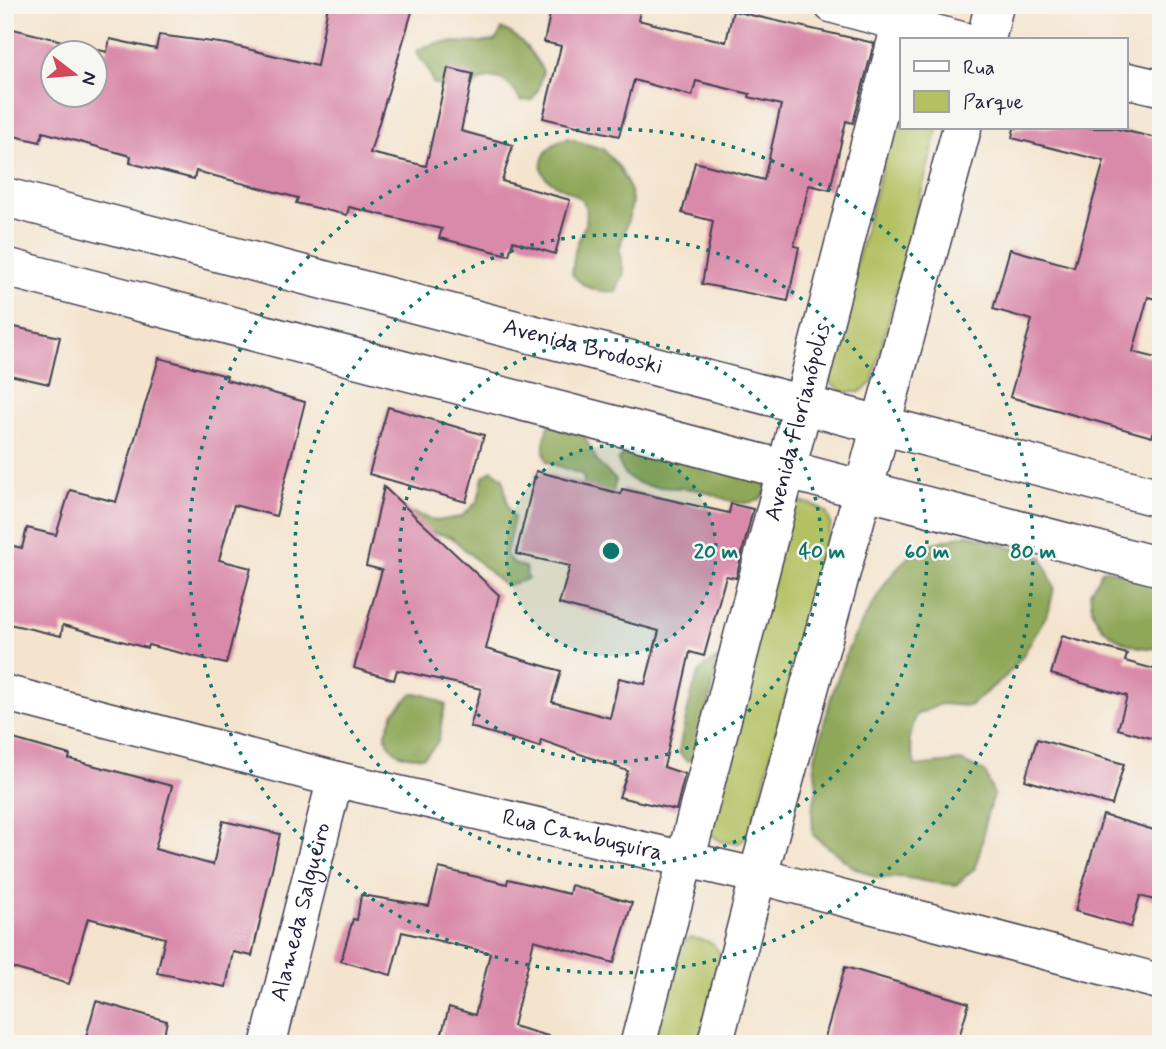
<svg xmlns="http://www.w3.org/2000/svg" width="1166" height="1049" font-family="Mynerve,sans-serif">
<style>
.green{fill:#b4c163;stroke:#6b724f;stroke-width:2}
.forest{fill:#8fa759;stroke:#58644a;stroke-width:2}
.building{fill:#d989a9;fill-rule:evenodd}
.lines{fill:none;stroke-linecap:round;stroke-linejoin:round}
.street-casing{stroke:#423f51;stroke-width:38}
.secondary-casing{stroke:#423f51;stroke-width:41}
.street{stroke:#fff;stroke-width:35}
.secondary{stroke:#fff;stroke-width:38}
.ring{fill:none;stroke:#0f766e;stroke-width:3.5;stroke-dasharray:3.5 7}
.labels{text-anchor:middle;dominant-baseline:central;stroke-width:5;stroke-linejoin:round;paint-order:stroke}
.street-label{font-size:23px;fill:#22223b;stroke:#f6f6f2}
.centre{fill:#0f766e;stroke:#f6f6f2;stroke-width:3.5}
.ring-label{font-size:21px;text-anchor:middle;font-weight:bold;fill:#0f766e;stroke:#f6f6f2;stroke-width:5;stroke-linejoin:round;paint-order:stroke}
</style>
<rect width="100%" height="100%" fill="#f6f6f2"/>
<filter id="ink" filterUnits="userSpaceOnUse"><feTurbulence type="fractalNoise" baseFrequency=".0143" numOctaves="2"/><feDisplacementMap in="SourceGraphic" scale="14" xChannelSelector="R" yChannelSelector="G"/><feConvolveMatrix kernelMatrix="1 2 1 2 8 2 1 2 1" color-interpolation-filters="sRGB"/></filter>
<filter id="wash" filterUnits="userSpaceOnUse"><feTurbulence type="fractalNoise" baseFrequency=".00686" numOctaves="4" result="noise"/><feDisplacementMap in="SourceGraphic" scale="28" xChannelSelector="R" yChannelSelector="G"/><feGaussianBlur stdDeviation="1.57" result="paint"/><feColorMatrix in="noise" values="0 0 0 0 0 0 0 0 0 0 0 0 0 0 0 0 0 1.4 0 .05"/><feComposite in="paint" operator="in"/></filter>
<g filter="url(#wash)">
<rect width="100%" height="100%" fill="#f4e4ce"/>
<!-- green -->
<g class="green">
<polygon points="902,91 902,128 938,128 872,383 860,392 844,392 830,383 829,368"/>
<polygon points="799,502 813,505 826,512 831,524 751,833 739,843 722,842 709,833 786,511"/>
<path d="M690 938C708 940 715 941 722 959L700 1044H653L678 946Z"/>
</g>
<!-- forest -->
<g class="forest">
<path d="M502 29C520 35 533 54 543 71L539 88 532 100 521 101C512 86 500 71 480 81 477 82 475 86 472 88 459 93 444 88 433 83L429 71 416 52C439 34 470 48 496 40Z"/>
<path d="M567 138 603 149 619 167 630 189 632 201 630 213 619 250 624 273 616 292C597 292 585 289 572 274 573 265 574 256 576 247 580 234 591 220 585 206 577 185 533 188 543 158 547 147 557 142 567 138Z"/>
<path d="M552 418 580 428 598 463 616 480 606 516 586 495 583 475 547 462C540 446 546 434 552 418Z"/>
<path d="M637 443 758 481 769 488C764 495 761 500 753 502 735 507 716 494 699 490 677 485 649 492 629 478 622 473 620 467 618 460Z"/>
<polygon points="492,470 503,478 508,508 514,518 506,555 514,564 525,567 528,579 505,586 451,537 427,531 403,512 414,513 436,521 461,517 478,501 483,477"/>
<polygon points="968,534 1042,557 1054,587 1049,611 1022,657 1006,676 969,706 940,704 916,715 909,739 915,766 961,761 985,772 994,795 986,818 982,843 975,868 956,885 928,882 902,877 877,878 853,867 813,835 812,811 817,789 814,761 832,694 848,649 861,624 887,581 902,563 920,547"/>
<path d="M1103 569 1161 580V648C1137 651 1104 638 1094 614 1091 607 1091 599 1090 592Z"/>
<path d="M718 659 699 758 687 761 679 753C680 742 694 679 700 672 705 666 711 662 718 659Z"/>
<path d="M412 694H425L446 705C436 728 448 739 423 757 403 757 392 755 385 735L394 712Z"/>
</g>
<g id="blocks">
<!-- building -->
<g class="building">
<path d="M328 5H414L370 153 426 166 448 68 473 74 461 131 513 145 502 181 570 200 555 254 513 241 509 255 439 238 442 229 349 207 347 215 296 203 298 198 196 171 194 179 130 163 131 156 43 132 40 142 5 134V27L107 52 110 39 156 49 159 35 227 44 317 66ZM52 52H94V94H52Z"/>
<polygon points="552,5 626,5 641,8 638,20 726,42 733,11 874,43 853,123 846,121 830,190 809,185 794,246 799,247 788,301 702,284 713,221 682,213 695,162 764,180 781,105 749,97 750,94 696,81 692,96 634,80 619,136 543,118 561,46 544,42"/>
<polygon points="1014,128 1113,128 1161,139 1161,300 1148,297 1133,352 1161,359 1161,404 1152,437 1010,397 1032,320 993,309 1010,249 1074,267 1104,161 1012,138"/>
<polygon points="10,326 60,337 49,384 5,374 5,347"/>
<polygon points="159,358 227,376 226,380 305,402 276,516 234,505 219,560 251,568 226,664 148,645 147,648 63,625 61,636 5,623 5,544 22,548 27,528 56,535 70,490 116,502"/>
<polygon points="388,407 484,435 466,502 369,474"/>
<polygon points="536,471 621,494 622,489 729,513 731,504 753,509 736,578 726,576 704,656 690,652 664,767 685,774 676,810 619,797 628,771 541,740 540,747 470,727 481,689 397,670 394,680 354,668 382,570 366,566 384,487 499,595 486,649 561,671 552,702 610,718 619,678 645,684 659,631 559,604 570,566 516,554"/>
<polygon points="1062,636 1127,654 1125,661 1161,671 1161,741 1118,729 1127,696 1051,674"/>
<polygon points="10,738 70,755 69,759 172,786 155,849 213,865 223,821 280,834 252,956 233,952 226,987 157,973 165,938 88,918 69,984 5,966 5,921 12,896 5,894 5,756"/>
<polygon points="1037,739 1124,764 1112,805 1025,780"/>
<polygon points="1103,815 1161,832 1161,902 1140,896 1131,927 1075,911"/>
<polygon points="439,868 507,884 508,879 569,894 571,885 632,903 614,963 534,940 513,1026 548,1036 547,1044 439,1044 449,1007 475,1015 490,953 402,932 391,975 341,961 353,919 357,920 361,895 429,906"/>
<polygon points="845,967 969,1003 957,1044 823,1044"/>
<polygon points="96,1001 167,1021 162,1044 84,1044"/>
</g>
</g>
</g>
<g filter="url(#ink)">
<use href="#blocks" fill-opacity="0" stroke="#423f51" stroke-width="2"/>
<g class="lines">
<defs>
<g id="street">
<polyline points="832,5 963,40"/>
<polyline points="1126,80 1161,88"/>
<path id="s1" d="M5 693 335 779 758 876 1161 982"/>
<path id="s2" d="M268 1044 335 779"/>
<polyline points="638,1044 686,858"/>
<polyline points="715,1044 758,876"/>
</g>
<g id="secondary">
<polyline points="986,40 994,5"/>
<path id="s3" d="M5 197 1161 498"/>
<polyline points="5,267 1161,567"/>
<path id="s4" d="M686 858 906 5"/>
<polyline points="758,876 962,128"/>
</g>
</defs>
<!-- street casing -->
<use href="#street" class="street-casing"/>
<!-- secondary casing -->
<use href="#secondary" class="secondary-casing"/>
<!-- street -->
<use href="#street" class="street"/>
<!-- secondary -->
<use href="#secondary" class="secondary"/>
</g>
</g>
<!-- distance rings -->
<circle cx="611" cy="551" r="105" fill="#0f766e" fill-opacity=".12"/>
<g class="ring">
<circle cx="611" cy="551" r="105"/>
<circle cx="611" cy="551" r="211"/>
<circle cx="611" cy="551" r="316"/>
<circle cx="611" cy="551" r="422"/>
</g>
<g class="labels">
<!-- street labels -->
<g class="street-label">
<text stroke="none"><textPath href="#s3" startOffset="597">Avenida Brodoski</textPath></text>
<text stroke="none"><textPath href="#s4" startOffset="450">Avenida Florianópolis</textPath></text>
<text stroke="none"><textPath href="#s1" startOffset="595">Rua Cambuquira</textPath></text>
<text stroke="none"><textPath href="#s2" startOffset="136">Alameda Salgueiro</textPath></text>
</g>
</g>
<circle cx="611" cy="551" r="10" class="centre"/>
<g class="ring-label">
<text x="716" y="558">20 m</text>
<text x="822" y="558">40 m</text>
<text x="927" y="558">60 m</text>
<text x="1033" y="558">80 m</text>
</g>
<!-- margin -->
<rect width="1166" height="1049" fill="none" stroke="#f6f6f2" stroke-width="28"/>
<!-- legend -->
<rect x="900" y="38" width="228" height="91" fill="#f6f6f2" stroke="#a1a1a9" stroke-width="2"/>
<rect x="914" y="61" width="35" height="10" fill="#ffffff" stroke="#a1a1a9" stroke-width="2"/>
<text x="963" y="74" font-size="21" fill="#22223b">Rua</text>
<rect x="914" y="91" width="35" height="21" fill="#b4c163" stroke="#a1a1a9" stroke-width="2"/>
<text x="963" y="108" font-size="21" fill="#22223b">Parque</text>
<!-- north arrow -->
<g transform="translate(74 74) rotate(106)"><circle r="33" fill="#f6f6f2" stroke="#a1a1a9" stroke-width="2"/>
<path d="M0-5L12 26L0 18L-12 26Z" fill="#d1495b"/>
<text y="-10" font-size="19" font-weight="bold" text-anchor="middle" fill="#22223b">N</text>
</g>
</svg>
